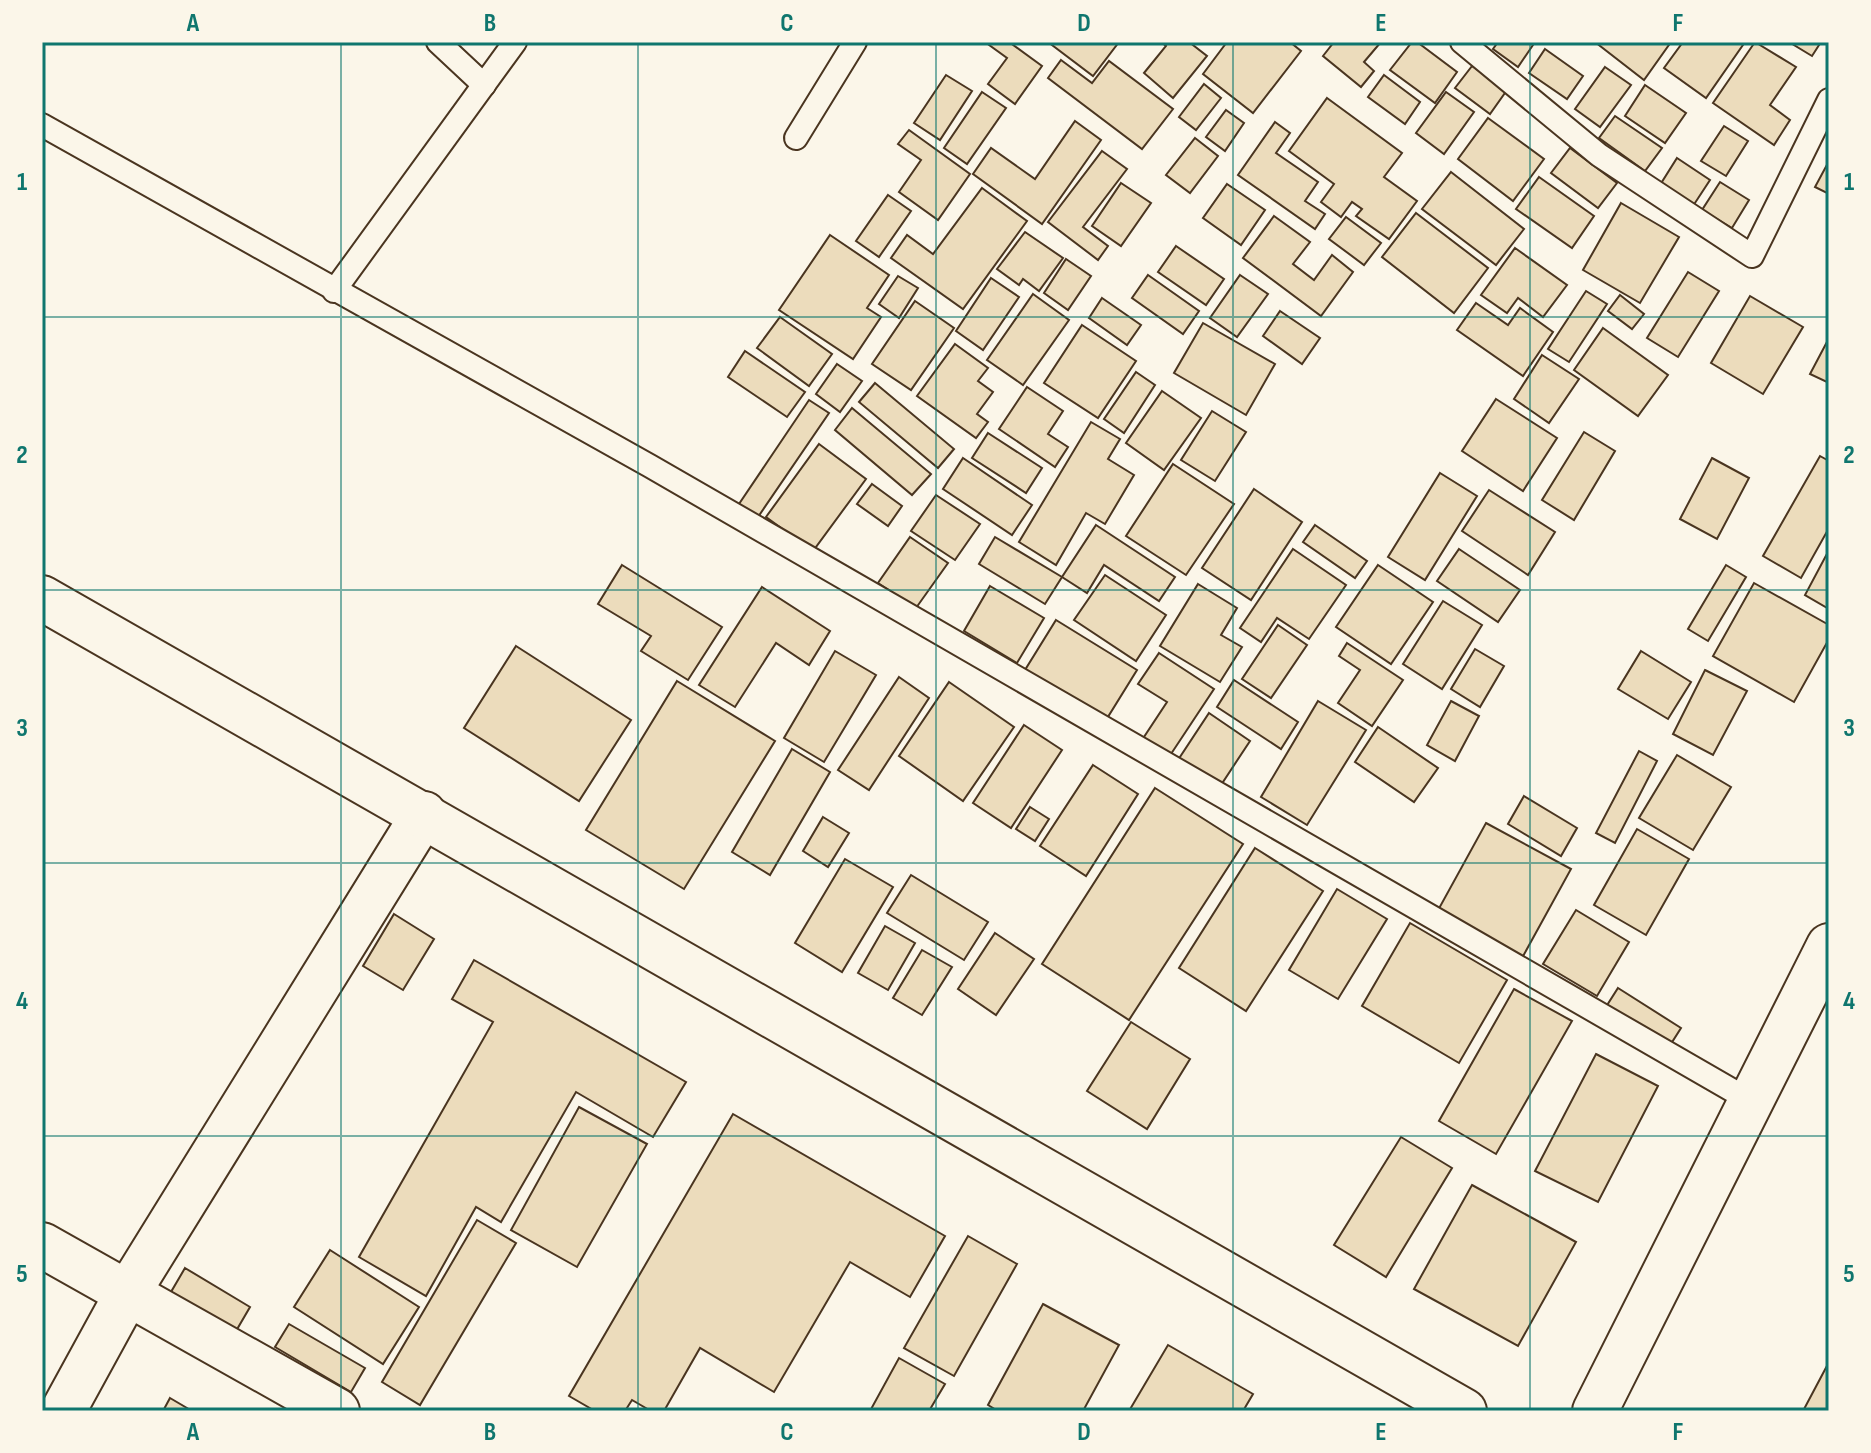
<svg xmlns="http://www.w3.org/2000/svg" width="1871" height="1453" font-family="'Sofia Sans Condensed',sans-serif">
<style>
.building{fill:#ecdcbc;stroke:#4a3520;stroke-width:2}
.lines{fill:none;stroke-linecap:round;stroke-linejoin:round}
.lane-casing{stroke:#4a3520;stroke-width:26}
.street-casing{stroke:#4a3520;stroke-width:48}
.secondary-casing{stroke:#4a3520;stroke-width:48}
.lane{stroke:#fbf6e9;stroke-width:22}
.street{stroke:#fbf6e9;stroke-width:44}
.secondary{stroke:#fbf6e9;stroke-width:44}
.grid{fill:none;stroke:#0f766e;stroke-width:2;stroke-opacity:0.55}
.neatline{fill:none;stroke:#0f766e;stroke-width:3}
.grid-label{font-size:26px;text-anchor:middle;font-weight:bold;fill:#0f766e}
</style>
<rect width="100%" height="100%" fill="#fbf6e9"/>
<!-- building -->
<g class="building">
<polygon points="985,42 1009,42 1042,66 1015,104 988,84 1007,58"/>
<polygon points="1048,42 1119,42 1093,76"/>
<polygon points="1161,42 1189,42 1207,56 1173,98 1144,73 1166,46"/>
<polygon points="1227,42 1290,42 1301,51 1253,113 1203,74"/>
<polygon points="1334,42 1381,42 1364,62 1374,71 1361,87 1323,56"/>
<polygon points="1412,42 1417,42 1457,72 1435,103 1390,70"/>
<polygon points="1498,42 1535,42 1518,67 1493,49"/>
<polygon points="1595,42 1671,42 1644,80"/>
<polygon points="1683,42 1745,42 1706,98 1664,68"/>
<polygon points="1755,42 1796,67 1770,105 1790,120 1774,145 1713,103"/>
<polygon points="1789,42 1821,42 1812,56"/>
<polygon points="1545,49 1583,76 1567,99 1529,73"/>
<polygon points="1061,60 1092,83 1109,61 1173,109 1142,149 1048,78"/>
<polygon points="1472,66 1507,90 1490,114 1455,88"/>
<polygon points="1605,67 1631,85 1600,127 1575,109"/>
<polygon points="946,75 972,91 940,140 914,123"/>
<polygon points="1384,75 1420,102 1405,124 1368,97"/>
<polygon points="1204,84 1221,98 1196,130 1179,117"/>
<polygon points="1645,85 1686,113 1665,143 1625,116"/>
<polygon points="982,92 1006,108 967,164 944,148"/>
<polygon points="1446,92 1474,112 1444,154 1416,133"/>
<polygon points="1327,98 1402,153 1384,177 1417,201 1389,239 1356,216 1362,209 1352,202 1341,217 1321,202 1334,184 1289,151"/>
<polygon points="1226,110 1244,123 1225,151 1206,137"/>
<polygon points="1615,116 1662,148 1645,171 1599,138"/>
<polygon points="1488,118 1544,159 1513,201 1458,159"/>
<polygon points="1075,121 1101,140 1042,224 973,174 991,148 1035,179"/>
<polygon points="1275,122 1290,133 1276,153 1318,182 1305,201 1325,214 1315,229 1238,175"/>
<polygon points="1724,126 1748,141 1726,176 1701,161"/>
<polygon points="909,130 970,174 938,220 899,192 921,160 898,144"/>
<polygon points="1195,138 1218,156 1190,193 1166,175"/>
<polygon points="1570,148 1617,183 1598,208 1551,173"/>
<polygon points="1102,151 1127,169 1083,227 1108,246 1098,260 1048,222"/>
<polygon points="1677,158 1710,180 1693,206 1660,185"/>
<polygon points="1829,161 1829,194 1815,187"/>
<polygon points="1451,172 1524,229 1496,265 1422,209"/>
<polygon points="1539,177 1594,216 1572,248 1516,209"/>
<polygon points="1720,182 1749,200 1732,228 1702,210"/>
<polygon points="1121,183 1151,203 1121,246 1092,226"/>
<polygon points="1227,184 1265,210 1241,245 1203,218"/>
<polygon points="982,188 1027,221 963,309 891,258 907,235 933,254"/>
<polygon points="888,195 911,211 879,257 856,241"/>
<polygon points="1621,203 1679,237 1640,303 1583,270"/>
<polygon points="1416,213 1488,268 1454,313 1382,257"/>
<polygon points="1274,216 1310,242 1293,264 1314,280 1332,255 1353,272 1321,316 1243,258"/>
<polygon points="1346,217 1381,243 1364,265 1329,239"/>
<polygon points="1025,232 1063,258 1039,291 1023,279 1019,285 997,269"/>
<polygon points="830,235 889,275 867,308 881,317 853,359 779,310"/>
<polygon points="1176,246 1224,279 1206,305 1158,272"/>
<polygon points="1515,248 1567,285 1543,317 1518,298 1507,313 1481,295"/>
<polygon points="1066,259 1091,276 1068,310 1044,293"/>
<polygon points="1688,272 1719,291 1678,357 1647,338"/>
<polygon points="1148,275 1199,311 1183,334 1132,298"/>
<polygon points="1240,275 1268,294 1237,337 1210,318"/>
<polygon points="898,276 918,288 899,318 879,304"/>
<polygon points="991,278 1019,297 983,350 956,331"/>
<polygon points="1586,291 1607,304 1569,362 1548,349"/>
<polygon points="1033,294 1069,320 1023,385 987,360"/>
<polygon points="1620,295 1644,314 1632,329 1608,311"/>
<polygon points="1750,296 1803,327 1763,394 1711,363"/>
<polygon points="1102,298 1141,325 1127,345 1089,318"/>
<polygon points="915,301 954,328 911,390 872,364"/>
<polygon points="1476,303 1508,325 1520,308 1553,332 1523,376 1457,330"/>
<polygon points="1280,311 1320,338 1302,364 1263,336"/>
<polygon points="780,317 832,354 809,386 757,348"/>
<polygon points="1203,323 1275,364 1246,415 1174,373"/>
<polygon points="1082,325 1136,361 1098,418 1044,383"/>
<polygon points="1603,328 1668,375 1638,416 1574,370"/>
<polygon points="1828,340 1829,341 1829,383 1810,374"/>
<polygon points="955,344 988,368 978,381 993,392 977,414 988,422 976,438 917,396"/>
<polygon points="745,351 805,392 787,417 728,377"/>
<polygon points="1542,355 1579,379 1549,423 1514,399"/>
<polygon points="837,364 862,381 840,412 816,394"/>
<polygon points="1136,372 1155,385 1124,433 1104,419"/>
<polygon points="875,383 954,449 938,468 859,402"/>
<polygon points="1027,387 1063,411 1048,434 1068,447 1055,467 999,429"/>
<polygon points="1162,391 1201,418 1164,470 1126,443"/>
<polygon points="1496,399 1557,438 1523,491 1462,451"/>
<polygon points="809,400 829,413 758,517 739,504"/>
<polygon points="852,408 931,474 912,495 835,430"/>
<polygon points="1212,411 1246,432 1215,481 1181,460"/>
<polygon points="1091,422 1120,439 1108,459 1134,475 1105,524 1086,513 1056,565 1019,542"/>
<polygon points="1584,432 1615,451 1574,520 1542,500"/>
<polygon points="988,433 1042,468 1026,493 972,458"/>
<polygon points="819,444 866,479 813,551 766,517"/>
<polygon points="1820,456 1829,461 1829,528 1801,578 1763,556"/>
<polygon points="963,458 1032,505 1012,535 943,489"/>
<polygon points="1712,458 1749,478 1717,539 1680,519"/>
<polygon points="1173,464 1234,504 1186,575 1126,536"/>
<polygon points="1440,473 1477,496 1425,580 1388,557"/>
<polygon points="872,484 902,506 888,526 857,504"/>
<polygon points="1254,489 1302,522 1251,600 1202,568"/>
<polygon points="1489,490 1555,532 1528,575 1462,531"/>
<polygon points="936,495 980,524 955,560 911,531"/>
<polygon points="1096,525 1175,577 1159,601 1104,565 1087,593 1062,577"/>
<polygon points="1315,525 1367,561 1355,578 1303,542"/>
<polygon points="910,537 948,563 916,608 878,583"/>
<polygon points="995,537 1062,577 1045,604 979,564"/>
<polygon points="1293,549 1346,585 1309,639 1277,618 1261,642 1240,628"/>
<polygon points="1459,549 1520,590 1498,622 1437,581"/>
<polygon points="1829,550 1829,609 1805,595"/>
<polygon points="622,565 722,627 688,680 641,651 651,636 598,604"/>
<polygon points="1378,565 1433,602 1391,664 1336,627"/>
<polygon points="1726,565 1746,577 1708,641 1688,629"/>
<polygon points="1105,575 1166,615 1136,661 1074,620"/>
<polygon points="1754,583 1829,625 1829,639 1794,702 1713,656"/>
<polygon points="1198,584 1237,608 1221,635 1242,647 1220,682 1160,646"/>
<polygon points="990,586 1044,618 1017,663 964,631"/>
<polygon points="762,587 830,631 809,665 776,643 735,707 699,685"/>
<polygon points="1443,601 1482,625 1442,689 1403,664"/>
<polygon points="1056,620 1137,670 1106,720 1025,670"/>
<polygon points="1278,625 1307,645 1271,698 1242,679"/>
<polygon points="1347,643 1403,680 1372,726 1338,703 1360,670 1339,656"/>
<polygon points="516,646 631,720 579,801 464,728"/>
<polygon points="1475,649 1504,666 1480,707 1451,689"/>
<polygon points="835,651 876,675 824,762 784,738"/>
<polygon points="1641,651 1691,682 1668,719 1618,689"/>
<polygon points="1159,653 1214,689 1169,757 1142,740 1167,702 1138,684"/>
<polygon points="1705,670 1747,691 1713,755 1673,734"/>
<polygon points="899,677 929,698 869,790 838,770"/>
<polygon points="1234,680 1298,722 1281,749 1217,707"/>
<polygon points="677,681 775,741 684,889 586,830"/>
<polygon points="949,682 1014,727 963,801 899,756"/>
<polygon points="1318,701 1366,730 1307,825 1261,797"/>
<polygon points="1451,701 1479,716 1455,761 1427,745"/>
<polygon points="1209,713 1250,741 1219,788 1178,760"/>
<polygon points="1024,725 1062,750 1011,828 973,803"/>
<polygon points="1378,727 1438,768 1414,802 1355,762"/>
<polygon points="792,749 830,772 770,875 732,852"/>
<polygon points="1639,751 1657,761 1615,843 1596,833"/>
<polygon points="1677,755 1731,787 1693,850 1639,818"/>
<polygon points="1093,765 1138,794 1086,876 1040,846"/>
<polygon points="1155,788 1243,844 1129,1020 1042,964"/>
<polygon points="1524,796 1577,828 1561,856 1508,824"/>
<polygon points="1030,807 1049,819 1035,841 1016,829"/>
<polygon points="823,817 849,833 828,867 803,851"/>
<polygon points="1486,823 1571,869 1522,958 1437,912"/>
<polygon points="1637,829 1689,859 1646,935 1594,905"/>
<polygon points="1255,848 1323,891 1246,1011 1179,968"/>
<polygon points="845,859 893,887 842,972 795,943"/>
<polygon points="911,875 988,922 964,960 887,913"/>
<polygon points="1337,889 1387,919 1338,999 1289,970"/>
<polygon points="1576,910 1629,942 1597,996 1543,964"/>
<polygon points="394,914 434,939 403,990 363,966"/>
<polygon points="1410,923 1507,980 1459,1063 1362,1006"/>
<polygon points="885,926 915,943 888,990 858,973"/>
<polygon points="995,933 1034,959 996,1015 958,989"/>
<polygon points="922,950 952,967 922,1015 893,998"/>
<polygon points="474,960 686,1082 653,1137 576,1092 501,1222 476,1207 426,1296 359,1257 493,1022 452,999"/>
<polygon points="1618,988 1681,1028 1667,1050 1604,1010"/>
<polygon points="1514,989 1572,1021 1496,1154 1439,1121"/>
<polygon points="1131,1022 1190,1059 1147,1129 1087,1091"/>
<polygon points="1596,1054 1658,1086 1598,1202 1535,1171"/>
<polygon points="579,1107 647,1144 577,1267 511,1230"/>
<polygon points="733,1114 945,1236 910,1297 850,1262 774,1392 700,1348 664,1411 651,1411 632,1400 625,1411 595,1411 569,1396"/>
<polygon points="1401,1137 1452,1168 1386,1277 1334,1245"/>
<polygon points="1472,1185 1576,1242 1518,1346 1414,1289"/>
<polygon points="477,1220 516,1243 420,1405 382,1382"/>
<polygon points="968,1236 1017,1264 954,1376 904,1348"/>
<polygon points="330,1250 419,1307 383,1364 294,1307"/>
<polygon points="185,1268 250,1307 236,1331 171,1292"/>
<polygon points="1043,1304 1119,1345 1083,1411 998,1411 988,1405"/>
<polygon points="289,1324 365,1368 351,1392 275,1347"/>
<polygon points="1168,1345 1253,1394 1243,1411 1129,1411"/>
<polygon points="899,1358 945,1384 929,1411 870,1411"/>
<polygon points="1829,1362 1829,1411 1803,1411"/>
<polygon points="170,1398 192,1411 163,1411"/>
</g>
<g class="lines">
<defs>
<g id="lane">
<polyline points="438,42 484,85"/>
<polyline points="1462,42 1599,155 1752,256 1829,100"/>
<polyline points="42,125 650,466 1749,1100"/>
<polyline points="796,138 855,42"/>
<polyline points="334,291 515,42"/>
</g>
<g id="street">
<polyline points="42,1245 337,1411"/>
<polyline points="63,1411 127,1294 424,814"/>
</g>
<g id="secondary">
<polyline points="42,598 1464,1411"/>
<polyline points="1595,1411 1829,946"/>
</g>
</defs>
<!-- lane casing -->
<use href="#lane" class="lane-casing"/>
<!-- street casing -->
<use href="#street" class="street-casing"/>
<!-- secondary casing -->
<use href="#secondary" class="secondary-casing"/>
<!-- lane -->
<use href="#lane" class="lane"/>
<!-- street -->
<use href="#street" class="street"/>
<!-- secondary -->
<use href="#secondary" class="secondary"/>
</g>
<!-- grid -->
<path class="grid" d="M341 42V1411M638 42V1411M936 42V1411M1233 42V1411M1530 42V1411M42 317H1829M42 590H1829M42 863H1829M42 1136H1829"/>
<!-- border -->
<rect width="1871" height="1453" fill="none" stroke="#fbf6e9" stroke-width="88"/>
<rect x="44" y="44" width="1783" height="1365" class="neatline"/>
<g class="grid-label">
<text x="193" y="31">A</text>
<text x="490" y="31">B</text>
<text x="787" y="31">C</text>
<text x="1084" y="31">D</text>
<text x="1381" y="31">E</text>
<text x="1678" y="31">F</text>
<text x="22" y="190">1</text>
<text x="1849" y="190">1</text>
<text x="22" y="463">2</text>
<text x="1849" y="463">2</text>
<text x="22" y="736">3</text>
<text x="1849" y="736">3</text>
<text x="22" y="1009">4</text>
<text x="1849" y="1009">4</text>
<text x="22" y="1282">5</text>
<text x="1849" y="1282">5</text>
<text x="193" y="1440">A</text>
<text x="490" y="1440">B</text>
<text x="787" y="1440">C</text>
<text x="1084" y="1440">D</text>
<text x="1381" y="1440">E</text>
<text x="1678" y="1440">F</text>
</g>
</svg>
